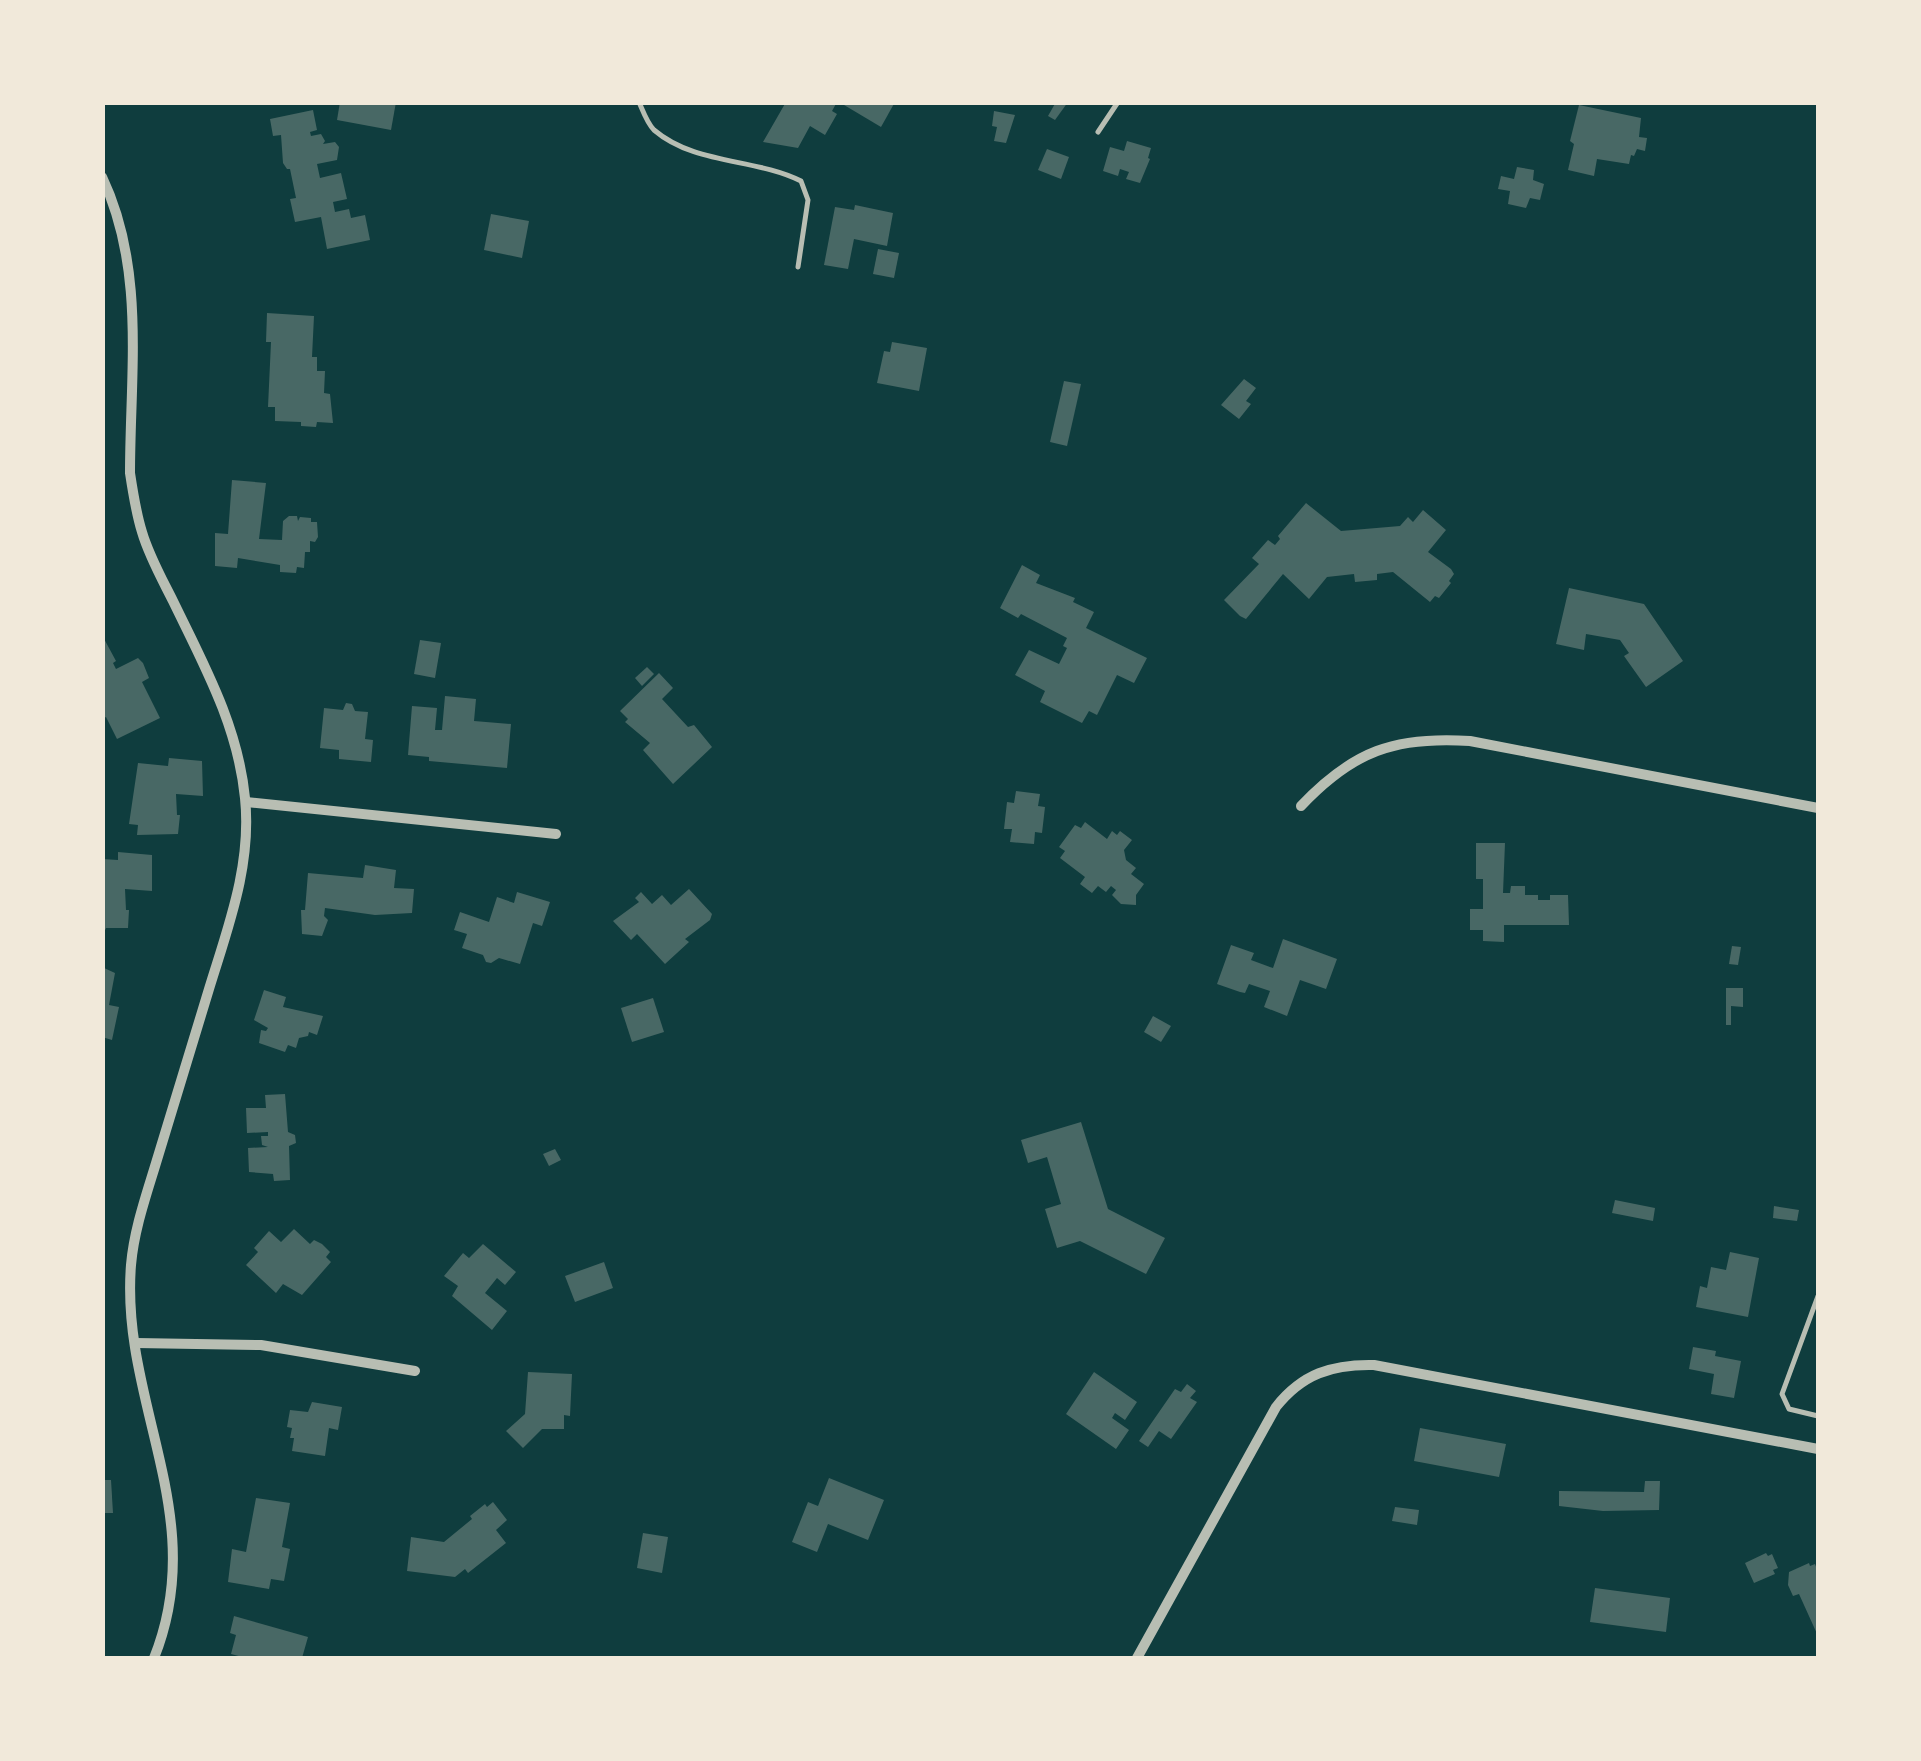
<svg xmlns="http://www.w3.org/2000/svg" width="1921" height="1761" font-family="'Exo 2',sans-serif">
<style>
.building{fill:#486865}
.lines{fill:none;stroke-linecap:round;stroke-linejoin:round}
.service{stroke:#b8beb3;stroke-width:5}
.minor{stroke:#b8beb3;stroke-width:10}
</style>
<rect width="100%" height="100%" fill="#0f3d3e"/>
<!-- building -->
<g class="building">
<polygon points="340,102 396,102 391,130 337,120"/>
<polygon points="786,102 837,102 832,111 837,114 825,135 810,126 798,148 763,142"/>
<polygon points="839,102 895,102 881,127"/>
<polygon points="1056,102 1068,102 1055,120 1048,116"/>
<polygon points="1579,105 1641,118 1639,137 1647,138 1645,151 1637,149 1634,156 1631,155 1629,164 1597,159 1594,176 1568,170 1574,144 1570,141"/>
<polygon points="313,110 317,130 310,132 311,136 321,134 325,141 323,144 335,142 339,147 337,160 317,164 320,178 341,173 347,199 333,202 335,212 349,209 351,218 365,215 370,240 327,249 321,217 295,222 290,199 296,198 290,169 287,169 283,163 281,135 273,136 270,119"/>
<polygon points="994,111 1015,115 1006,143 994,141 997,127 992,126"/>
<polygon points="1127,141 1151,148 1148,158 1150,159 1140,183 1126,179 1129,172 1120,169 1118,176 1103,171 1110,147 1124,151"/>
<polygon points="1047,149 1069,157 1061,179 1038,170"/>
<polygon points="1517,167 1534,170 1533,180 1544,184 1540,200 1530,198 1526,208 1508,204 1510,191 1498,189 1501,176 1514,179"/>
<polygon points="855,205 893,213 887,246 854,239 848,269 824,265 835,207 854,210"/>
<polygon points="491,214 529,221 522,258 484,250"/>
<polygon points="878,249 899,253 894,278 873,274"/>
<polygon points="267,313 314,316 312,357 317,357 317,371 325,371 324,393 330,394 333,423 317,422 316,427 301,426 301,422 275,421 275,407 268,407 271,342 266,342"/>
<polygon points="892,342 927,348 919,391 877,383 884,351 890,352"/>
<polygon points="1244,379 1256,388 1246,401 1251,404 1239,419 1221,405"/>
<polygon points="1064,381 1081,384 1067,446 1050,442"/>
<polygon points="232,480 266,483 259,539 282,540 283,521 289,516 297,516 298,521 300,517 311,518 311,522 317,522 318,537 315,542 310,541 310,552 305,552 304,568 297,567 296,573 280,572 280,565 238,558 237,568 215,566 215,533 228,534"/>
<polygon points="1306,503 1341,531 1400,526 1408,517 1413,522 1423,510 1446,530 1428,552 1451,569 1454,574 1449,581 1451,583 1439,598 1435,596 1430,602 1393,572 1377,574 1377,580 1355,582 1354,574 1327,577 1309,599 1283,574 1246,619 1240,616 1224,600 1259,564 1252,558 1268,540 1275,545 1280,539 1278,536"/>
<polygon points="1022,565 1040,575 1036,583 1075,598 1073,602 1094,612 1086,628 1147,658 1134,683 1117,675 1097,715 1089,711 1082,723 1040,702 1045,691 1015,675 1029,650 1059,664 1067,648 1063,646 1067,638 1021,614 1018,618 1000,608"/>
<polygon points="1569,588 1644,604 1683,661 1646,687 1624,656 1629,653 1620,640 1586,634 1584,650 1556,644"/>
<polygon points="102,635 116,661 113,663 116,669 138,658 143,663 149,678 142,682 160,718 117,739 106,717 102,719"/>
<polygon points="420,640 441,643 435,678 414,674"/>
<polygon points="647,667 654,674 642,686 635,678"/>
<polygon points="659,673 673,688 662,699 688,727 694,725 712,747 673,784 643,750 650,743 625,722 628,719 620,711"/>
<polygon points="445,696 476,699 474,721 511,724 507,768 429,761 429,757 408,755 412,706 437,708 435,730 442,730"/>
<polygon points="346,703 352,704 355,711 368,712 365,739 373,740 371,762 339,759 339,750 320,748 324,708 343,710"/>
<polygon points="169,758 202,761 203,796 176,794 177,815 180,815 178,834 137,835 138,825 129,824 138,763 168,766"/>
<polygon points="1016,791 1040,794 1038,806 1045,807 1042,833 1035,832 1034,844 1010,842 1012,829 1004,829 1007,802 1014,803"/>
<polygon points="1085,822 1107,839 1112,831 1117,835 1120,831 1132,840 1124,850 1126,860 1136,868 1131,874 1144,884 1136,895 1136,905 1121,904 1112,895 1116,890 1111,886 1106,892 1098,886 1092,893 1080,884 1085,877 1060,858 1065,851 1059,847 1075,825 1081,828"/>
<polygon points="1476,843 1505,843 1503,893 1510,893 1511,886 1525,886 1525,895 1538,895 1538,900 1550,900 1550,895 1568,895 1569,925 1504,925 1504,942 1483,941 1483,930 1470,930 1470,909 1483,909 1483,879 1476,879"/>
<polygon points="118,852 152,855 152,891 125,889 126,910 129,910 128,928 106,928 102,937 102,859 118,860"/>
<polygon points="365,865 396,870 394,888 414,889 412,913 375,915 325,908 324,916 328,920 322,936 302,934 301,910 305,910 308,873 363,878"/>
<polygon points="689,889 712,914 710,920 685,939 689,942 665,964 637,934 631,940 613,921 639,902 635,898 641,892 652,904 662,895 671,905"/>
<polygon points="517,892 550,902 542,926 533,923 520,964 499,958 491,963 486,962 483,955 462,948 467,934 454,930 460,912 489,922 497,897 514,903"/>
<polygon points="1283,939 1337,959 1326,989 1300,980 1287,1016 1264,1007 1270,991 1249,984 1245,993 1240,992 1217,984 1231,945 1254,953 1251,960 1273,968"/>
<polygon points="1732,946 1741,947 1738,965 1729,964"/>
<polygon points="102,967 115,973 109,1005 119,1007 112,1040 102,1037"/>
<polygon points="1726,988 1743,988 1743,1007 1731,1006 1731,1025 1726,1025"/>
<polygon points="264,990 286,997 283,1007 323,1016 317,1035 309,1032 308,1036 299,1038 296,1048 288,1045 285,1052 259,1043 261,1030 266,1031 268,1028 254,1020"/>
<polygon points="653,998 664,1032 632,1042 621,1008"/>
<polygon points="1153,1016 1171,1026 1161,1042 1144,1032"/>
<polygon points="285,1094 288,1132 295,1135 296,1143 289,1146 290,1180 274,1181 273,1174 249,1172 248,1148 268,1147 262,1145 261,1136 268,1136 268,1132 247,1133 246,1108 266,1108 265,1095"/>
<polygon points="1081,1122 1108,1209 1165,1238 1146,1274 1080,1241 1057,1248 1045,1209 1061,1204 1047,1157 1028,1163 1021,1140"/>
<polygon points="555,1149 561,1160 549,1166 543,1154"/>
<polygon points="1615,1200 1655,1208 1653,1221 1612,1213"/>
<polygon points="1774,1206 1799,1210 1797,1221 1773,1218"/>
<polygon points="294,1229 310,1244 314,1240 322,1244 330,1252 326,1257 331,1262 302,1295 283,1284 276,1293 246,1265 258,1252 254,1248 269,1231 281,1242"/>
<polygon points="483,1244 516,1272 505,1285 497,1278 485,1293 507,1311 492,1330 452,1296 458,1286 444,1276 463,1253 469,1258"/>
<polygon points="1730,1252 1759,1258 1748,1317 1696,1307 1700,1286 1707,1288 1711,1267 1726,1270"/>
<polygon points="604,1262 613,1288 575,1302 565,1276"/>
<polygon points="1693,1347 1716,1351 1715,1356 1741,1361 1734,1398 1711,1394 1714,1374 1689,1369"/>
<polygon points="528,1372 572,1374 570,1416 564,1415 564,1429 542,1429 523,1448 506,1431 525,1414"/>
<polygon points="1094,1372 1137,1402 1125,1420 1115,1413 1112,1418 1129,1430 1116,1449 1066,1414"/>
<polygon points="1187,1384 1196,1391 1190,1398 1197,1402 1171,1439 1159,1431 1148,1447 1139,1441 1175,1389 1181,1392"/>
<polygon points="312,1402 342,1407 338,1430 329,1428 325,1456 292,1451 294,1438 290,1438 292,1428 287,1427 290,1410 308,1412"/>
<polygon points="1420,1428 1506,1444 1499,1477 1414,1461"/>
<polygon points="829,1478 884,1500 868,1540 828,1524 817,1552 792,1542 808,1502 818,1506"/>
<polygon points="102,1480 111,1480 113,1513 102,1513"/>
<polygon points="1645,1481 1660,1481 1659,1510 1603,1511 1559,1506 1559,1491 1644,1492"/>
<polygon points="256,1498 290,1503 282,1547 290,1549 284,1581 271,1579 269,1589 228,1582 232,1549 246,1552"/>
<polygon points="493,1502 507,1520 496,1530 506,1543 468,1573 465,1569 455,1577 407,1571 411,1537 444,1542 472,1519 470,1516 485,1504 487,1507"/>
<polygon points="1395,1507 1419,1510 1417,1525 1392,1521"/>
<polygon points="643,1533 668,1537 662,1573 637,1568"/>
<polygon points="1766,1553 1768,1556 1772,1554 1778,1568 1773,1570 1775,1574 1754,1583 1745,1563"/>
<polygon points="1809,1563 1810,1566 1815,1564 1818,1572 1818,1636 1799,1594 1793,1596 1788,1585 1789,1572"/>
<polygon points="1595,1588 1670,1598 1666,1632 1590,1622"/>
<polygon points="234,1616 308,1637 302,1658 246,1658 231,1654 236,1635 230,1633"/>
</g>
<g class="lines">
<!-- service -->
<g class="service">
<path d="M639 102C643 111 647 123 654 130 695 165 755 158 801 181L808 200 798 267"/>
<polyline points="1098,132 1118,102"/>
<polyline points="1818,1296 1782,1394 1789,1409 1818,1416"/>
</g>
<!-- minor -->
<g class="minor">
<path d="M102 177C146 269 130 374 130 473 133 493 136 513 142 532 149 556 162 579 173 601 204 665 238 726 245 798 252 865 228 927 209 989 191 1047 174 1105 156 1163 146 1196 134 1230 131 1265 120 1403 211 1516 154 1658"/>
<polyline points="246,802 556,834"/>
<path d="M1301 806C1353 751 1395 736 1470 741L1818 808"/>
<polyline points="136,1343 261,1345 415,1371"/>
<path d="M1137 1658 1276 1407C1302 1374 1332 1364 1374 1365L1818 1449"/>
</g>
</g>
<!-- border -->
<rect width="1921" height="1761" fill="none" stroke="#f1e9da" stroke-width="210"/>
</svg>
